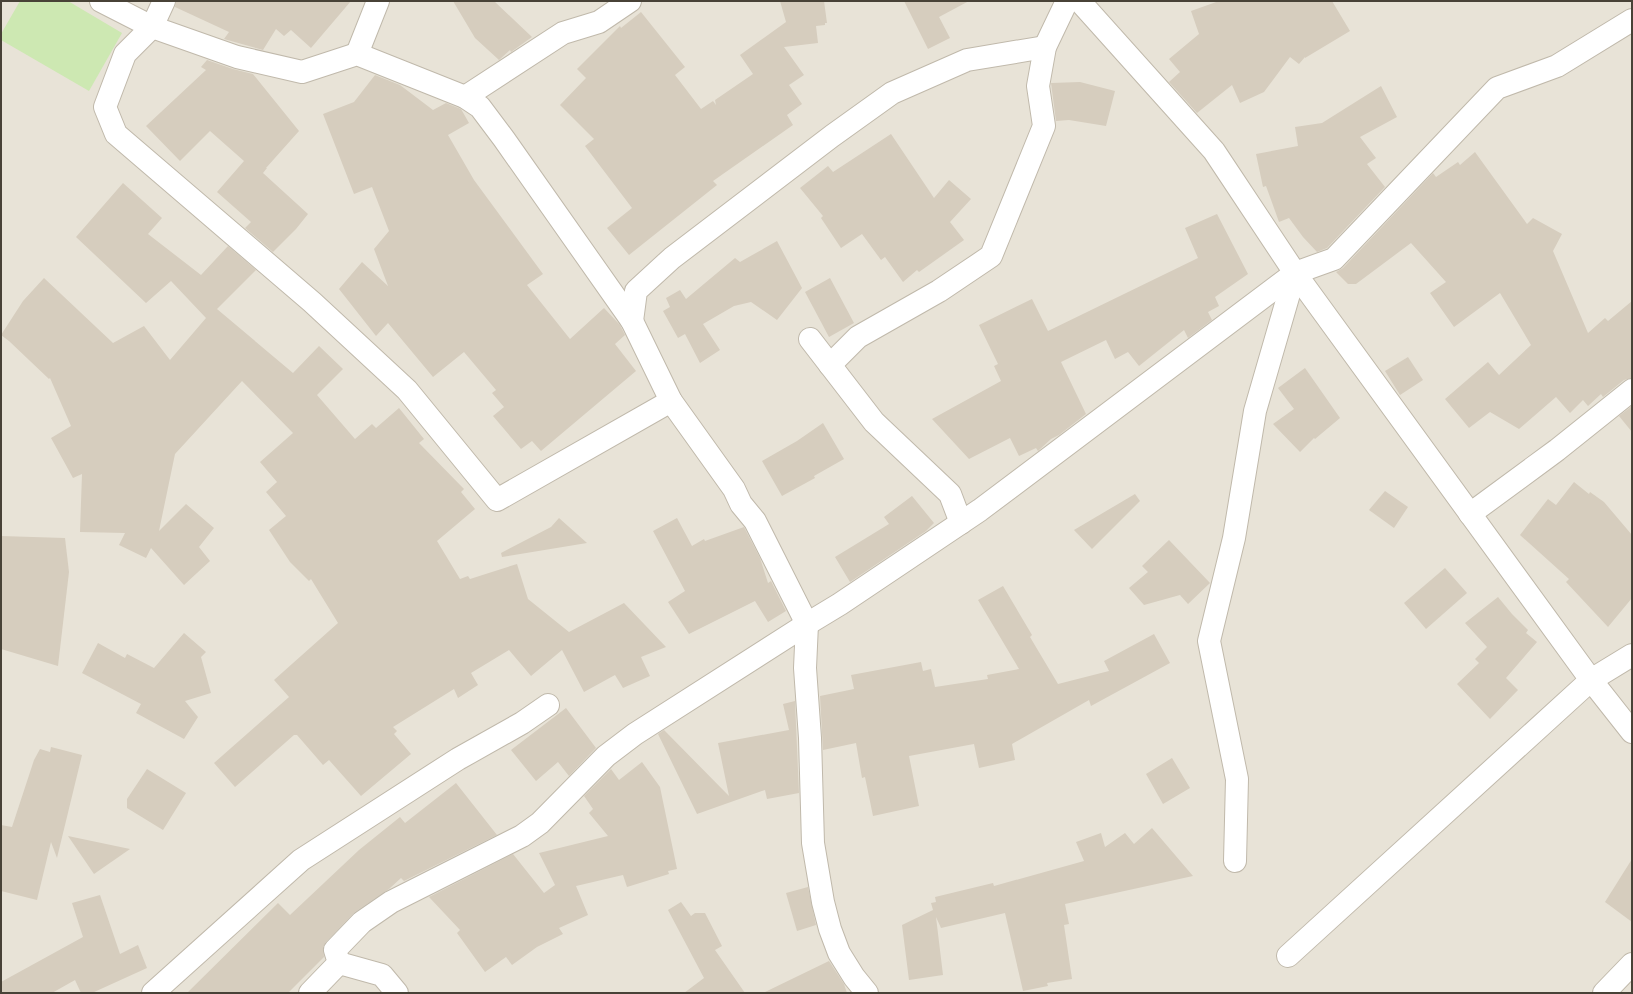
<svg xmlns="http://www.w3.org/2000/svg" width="1633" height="994" font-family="'Roboto Condensed',sans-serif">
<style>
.residential{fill:#e8e3d7}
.green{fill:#cde8b2}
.building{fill:#d6cdbe}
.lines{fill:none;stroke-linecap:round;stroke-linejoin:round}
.minor-casing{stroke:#c0b9ab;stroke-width:24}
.minor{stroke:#fff;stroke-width:22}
</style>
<rect width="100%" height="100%" fill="#f4f1e9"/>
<!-- residential -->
<rect class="residential" x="1" y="1" width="1631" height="992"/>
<!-- green -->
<polygon class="green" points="20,1 68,1 122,33 89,91 1,40 1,34"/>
<!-- building -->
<g class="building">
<polygon points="176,1 351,1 311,48 291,30 284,36 276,29 263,50 224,39 229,32 175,7"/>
<polygon points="453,1 494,1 532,37 511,52 510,50 499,60 475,38"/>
<polygon points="780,1 824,1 827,23 825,23 825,25 816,26 818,43 784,47 804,75 789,85 802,104 787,115 793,125 713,181 717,185 629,255 607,228 632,208 585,146 594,139 560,105 586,78 577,69 620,26 621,28 641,12 685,67 675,75 701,109 713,101 716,105 715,100 753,74 740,55 786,22"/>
<polygon points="904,1 969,1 939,17 950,38 928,49"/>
<polygon points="1219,1 1332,1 1350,31 1305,58 1305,57 1299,64 1290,57 1264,92 1240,103 1232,85 1197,113 1169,82 1180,72 1169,59 1199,34 1191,11"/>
<polygon points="207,60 233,69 253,74 299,131 266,168 267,168 263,173 308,214 296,229 273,252 245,228 251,222 217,192 244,161 210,131 180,161 146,126 206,70 201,67"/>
<polygon points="375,75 400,85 433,110 446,103 461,109 469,123 448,135 474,180 543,274 527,285 570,339 604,308 620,325 625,335 615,344 636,371 541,451 532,441 521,449 493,416 504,407 492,393 496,390 464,352 433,377 388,323 376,336 339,289 362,262 388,286 374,249 389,231 372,187 354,194 323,114 354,102"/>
<polygon points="1080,82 1115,91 1106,126 1069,120 1056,121 1051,83"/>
<polygon points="1381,86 1397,117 1360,137 1376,158 1367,164 1385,187 1327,248 1317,252 1303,237 1289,218 1279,222 1266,186 1263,187 1256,154 1298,146 1295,127 1322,123"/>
<polygon points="891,134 934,198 949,180 971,199 950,222 964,240 919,272 917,270 903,282 885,257 881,260 862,234 841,248 821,218 823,216 800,188 828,166 833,172"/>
<polygon points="1475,152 1527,224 1533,218 1562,234 1553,251 1588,333 1605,318 1608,321 1632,301 1632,378 1624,380 1603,397 1601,394 1588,406 1583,400 1570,413 1556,397 1519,429 1490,412 1469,428 1445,399 1488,362 1499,375 1531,345 1500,293 1454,327 1430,293 1446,282 1411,243 1356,284 1348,284 1336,272 1343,268 1433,173 1436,177 1458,162 1460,165"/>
<polygon points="123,183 162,218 148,234 201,275 228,246 256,270 217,309 293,373 319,346 343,369 317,395 355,439 372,424 376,428 399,408 424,439 419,443 464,489 461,492 475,509 437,541 460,579 468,576 470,579 517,564 528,599 569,632 624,603 666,647 641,657 650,676 623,688 615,675 584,692 562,650 531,676 509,650 471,673 478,685 458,698 454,689 393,727 397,731 394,734 411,754 361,796 329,760 323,765 297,735 294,735 235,787 214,763 289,697 274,680 338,623 311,579 309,581 290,562 269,530 286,516 266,492 277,482 260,462 293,433 242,381 175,454 159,531 186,504 214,528 199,547 210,561 184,585 151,548 146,558 119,545 125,533 80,532 82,474 73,478 51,438 71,426 50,378 49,379 9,341 1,335 23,301 44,278 113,343 144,326 170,360 206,318 171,281 146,303 76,237"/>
<polygon points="1217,214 1248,274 1215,297 1219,306 1208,312 1212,320 1188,338 1184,330 1139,366 1128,352 1115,359 1106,340 1061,362 1086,414 1059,435 1051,439 1038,451 1036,448 1019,456 1010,438 969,459 932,419 1001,381 994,366 998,364 979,325 1032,299 1048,331 1198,258 1185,228"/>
<polygon points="777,241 802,288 777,320 751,302 734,306 703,324 720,350 700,363 685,334 678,338 663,311 670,307 666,298 680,290 686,299 735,258 740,262"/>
<polygon points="830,278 854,323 829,337 805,292"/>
<polygon points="1408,357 1423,380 1400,395 1385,371"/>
<polygon points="1305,368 1340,418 1315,439 1314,438 1300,452 1273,424 1294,409 1278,388"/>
<polygon points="1632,406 1632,432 1619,416"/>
<polygon points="823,423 844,459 814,476 815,478 782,496 762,461 797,441"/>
<polygon points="1574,482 1589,494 1590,492 1604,502 1632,535 1632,598 1608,627 1566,582 1569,579 1520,535 1548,499 1556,505"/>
<polygon points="1385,491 1408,507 1394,528 1369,510"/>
<polygon points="1135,494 1140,501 1092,549 1074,530"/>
<polygon points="912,496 934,523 926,531 850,582 835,557 889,524 884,517"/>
<polygon points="559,518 587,543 502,557 501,553 551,527"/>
<polygon points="677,518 692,546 704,539 705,541 744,527 760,558 768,583 771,581 786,611 768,622 755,601 689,634 668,602 685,591 653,531"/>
<polygon points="1,536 65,538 69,572 58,666 1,649"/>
<polygon points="1169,540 1210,583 1188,604 1180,595 1144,605 1129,588 1148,572 1142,566"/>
<polygon points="1445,568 1467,593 1426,629 1404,603"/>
<polygon points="1003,586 1032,635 1030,637 1058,684 1109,671 1104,661 1154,634 1170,663 1091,706 1089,700 1012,744 1015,760 979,768 974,744 909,756 919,806 873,816 865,777 862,778 856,743 823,750 820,696 854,689 851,675 921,662 923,671 931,669 935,687 988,679 987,675 1019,669 978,600"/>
<polygon points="1498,597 1512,614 1528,630 1526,633 1537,642 1506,678 1518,690 1490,719 1457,684 1479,663 1475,659 1487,647 1465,623"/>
<polygon points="184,633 206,652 201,657 211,693 185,701 198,717 184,739 136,713 141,704 82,673 98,643 125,658 127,654 154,668"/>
<polygon points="795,701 799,793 767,799 765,790 697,814 658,734 664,730 729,796 718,743 789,730 783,704"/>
<polygon points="566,708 596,748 569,776 558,762 536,781 511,750"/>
<polygon points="51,747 82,755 57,858 51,842 37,900 1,891 1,825 12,827 34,760 40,749 50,752"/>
<polygon points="1172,758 1190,788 1163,804 1146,774"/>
<polygon points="642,762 660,787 677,869 668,871 669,874 627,887 623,875 576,886 588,915 559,928 563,934 537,947 512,965 506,957 485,972 457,933 460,930 429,897 513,854 544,893 555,885 539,853 608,836 589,813 593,809 584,796 611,769 619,780"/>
<polygon points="147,769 186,793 163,830 127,808 127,799"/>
<polygon points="456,783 497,835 404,881 401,878 389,889 355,912 326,942 323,947 324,957 288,993 187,993 278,903 290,915 359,850 400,817 405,823"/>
<polygon points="1152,828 1193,876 1065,904 1069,924 1064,925 1072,979 1047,983 1048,986 1023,991 1005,913 941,928 936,917 943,975 909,980 902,925 933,910 931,903 936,902 935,897 993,883 994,886 1084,861 1076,842 1101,833 1105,847 1125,833 1134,844"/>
<polygon points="68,836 130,849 94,874"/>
<polygon points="1632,859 1632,922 1605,902"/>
<polygon points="808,887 816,925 797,931 786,893"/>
<polygon points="100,895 120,954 138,945 147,968 92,993 81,993 75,980 52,993 1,993 1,982 83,937 72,903"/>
<polygon points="681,902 691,916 695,913 705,913 722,946 715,950 745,993 684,993 704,978 668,910"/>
<polygon points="829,961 844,984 847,993 763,993"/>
</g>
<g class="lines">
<defs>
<g id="minor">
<polyline points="101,1 152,27 125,54 105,107 116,134 312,302 407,390 497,500 671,401"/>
<polyline points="164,1 152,27 237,57 302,72 357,54 465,97 480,107 504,139 632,321 671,401 734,489 741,504 755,521 807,624 805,668 810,738 813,843 823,902 830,929 839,953 854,977 867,993"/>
<polyline points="1082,1 1083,5 1214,151 1295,273 1591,680 1632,732"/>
<polyline points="357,54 378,1"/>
<polyline points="465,97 563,33 599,22 630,1"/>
<polyline points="632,321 636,291 672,258 832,136 892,93 967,60 1045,47"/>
<polyline points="810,339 874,422 950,494 961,523"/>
<polyline points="830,365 858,337 939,291 991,256 1044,126 1038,86 1045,47 1067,1"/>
<polyline points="1470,514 1557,450 1632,390"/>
<polyline points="1235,861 1237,779 1209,641 1234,538 1255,411 1295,273"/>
<polyline points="1288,956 1591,680 1632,655"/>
<polyline points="339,963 382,975 397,993"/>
<polyline points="153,993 301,860 458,759 522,723 548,705"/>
<polyline points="310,993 339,963 335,950 362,922 391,902 522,836 540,823 606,756 635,734 807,624 840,604 980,510 1295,273 1334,259 1497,88 1557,66 1632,20"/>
<polyline points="1604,993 1632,964"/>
</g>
</defs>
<!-- minor casing -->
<use href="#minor" class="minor-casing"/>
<!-- minor -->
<use href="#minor" class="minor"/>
</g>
<!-- border -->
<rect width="1633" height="994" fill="none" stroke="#484237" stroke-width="4"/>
</svg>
